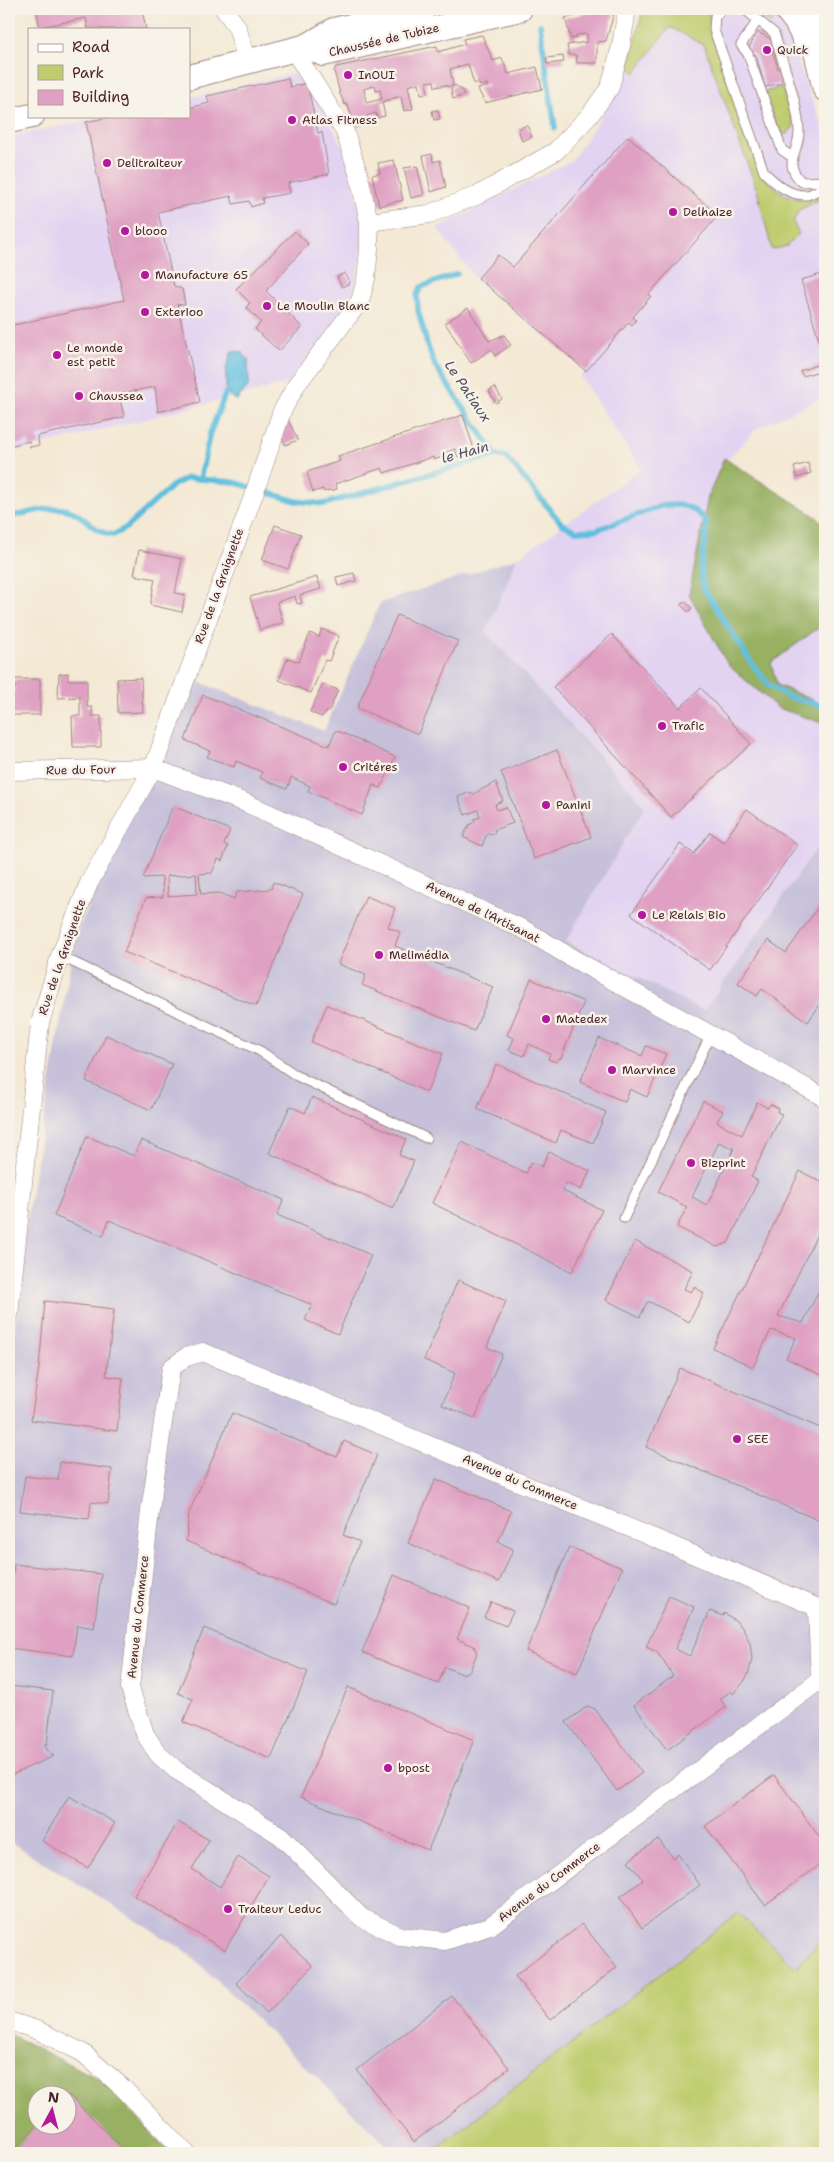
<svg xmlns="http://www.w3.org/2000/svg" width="834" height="2162" font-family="'Shantell Sans',sans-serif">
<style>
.built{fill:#e3d3f2}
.industrial{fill:#c6c0da}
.green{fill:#bfcd6f;stroke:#84764d}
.forest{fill:#97b062;stroke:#706846;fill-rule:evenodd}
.water{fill:#5fbfde;stroke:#546f84}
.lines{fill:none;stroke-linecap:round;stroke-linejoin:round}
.stream{stroke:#5fbfde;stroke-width:5.5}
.building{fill:#dfa0c3;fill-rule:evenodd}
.service-casing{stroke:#9f8480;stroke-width:11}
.minor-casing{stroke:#9f8480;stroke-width:19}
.secondary-casing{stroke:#9f8480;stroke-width:26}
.service{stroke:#fff;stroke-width:9}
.minor{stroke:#fff;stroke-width:18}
.secondary{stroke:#fff;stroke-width:24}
.poi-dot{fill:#b5179e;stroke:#f7f3e8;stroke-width:2}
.labels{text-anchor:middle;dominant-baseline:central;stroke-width:5;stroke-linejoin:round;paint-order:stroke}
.street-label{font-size:12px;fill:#4a1f2b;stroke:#f7f3e8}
.poi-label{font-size:12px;fill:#4a1f2b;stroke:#f7f3e8;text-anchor:start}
.water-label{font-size:14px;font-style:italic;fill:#504f61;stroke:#f7f3e8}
</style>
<rect width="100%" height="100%" fill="#f7f3e8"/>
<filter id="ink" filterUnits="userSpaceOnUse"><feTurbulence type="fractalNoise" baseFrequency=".02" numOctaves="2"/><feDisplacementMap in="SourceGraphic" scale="10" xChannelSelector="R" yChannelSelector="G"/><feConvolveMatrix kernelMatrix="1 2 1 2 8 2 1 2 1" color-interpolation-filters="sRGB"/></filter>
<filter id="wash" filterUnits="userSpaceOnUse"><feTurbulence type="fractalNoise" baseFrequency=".0096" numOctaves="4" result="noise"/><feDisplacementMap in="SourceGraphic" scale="20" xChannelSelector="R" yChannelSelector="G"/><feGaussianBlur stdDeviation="1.12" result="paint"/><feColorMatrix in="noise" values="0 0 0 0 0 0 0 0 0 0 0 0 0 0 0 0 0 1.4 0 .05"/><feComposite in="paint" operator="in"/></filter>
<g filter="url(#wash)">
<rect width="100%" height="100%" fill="#f4e9d5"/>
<!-- built -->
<g class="built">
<polygon points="643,9 774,9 790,41 825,134 825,396 757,428 725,462 825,535 825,836 704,1012 566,940 645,806 485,632 517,558 641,469 580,376 586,371 475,278 437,228 571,161 599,120 629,67"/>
<polygon points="294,73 305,77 346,152 364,223 362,252 354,288 339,322 294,382 9,453 9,137 109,116 189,116 189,98"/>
</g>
<!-- industrial -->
<polygon class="industrial" points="517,558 486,632 645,806 566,941 704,1011 825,836 825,1935 797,1968 738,1913 431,2153 395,2153 187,1952 9,1841 9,1381 24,1236 75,937 152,762 191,679 324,731 380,603"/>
<!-- green -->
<g class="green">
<path d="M643 9H712L709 16 712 29 768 180C786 200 799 202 825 197L799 210 793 222 799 234 787 246 772 250 757 190 704 45 670 27 635 73 629 67Z"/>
<polygon points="752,9 770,9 777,17 770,23"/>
<polygon points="782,87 794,126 787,134 782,134 778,130 765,92"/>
<polygon points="738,1913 796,1968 825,1935 825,2153 431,2153"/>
</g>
<!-- forest -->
<g class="forest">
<polygon points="724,458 815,516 825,524 825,623 771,663 777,685 825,705 825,724 778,708 728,665 689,594 708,497"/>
<path d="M9 2034 103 2081 170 2153H9ZM38 2094H68V2124H38Z"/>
</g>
<!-- water -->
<polygon class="water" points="232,351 241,352 248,359 249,385 236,401 226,392 226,369"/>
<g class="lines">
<!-- stream -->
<g class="stream">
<polyline points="540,25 555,128"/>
<polyline points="457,274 421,287 417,295 418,310 427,344 435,366 496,455"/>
<polyline points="200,479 210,433 226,392"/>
<path d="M9 517C30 513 57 502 77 514 91 523 95 532 113 535L127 527 172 486 187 478 233 482 296 501 324 504 496 455 506 457 562 524 577 531 596 530 661 506C683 503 691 505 706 521V535L701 569 703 587 752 664 769 685 789 697 825 706"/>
</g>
</g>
<g id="blocks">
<!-- building -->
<g class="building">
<polygon points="36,9 142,9 146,29 88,29 86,18 40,27"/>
<polygon points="605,9 610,9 614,13 606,41 597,42 597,63 577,63 576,55 569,55 567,45 587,42 587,34 576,35 576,38 571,39 565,18"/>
<polygon points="758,32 776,42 772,49 778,69 784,71 781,83 765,87 756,55 747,51"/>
<path d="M482 35 493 61 502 58 508 74 537 67 542 89 485 103 478 89 488 86 487 84 480 86 478 82 474 84 468 64 450 69 453 85 447 87 446 85 435 87 434 81 426 82 428 93 421 94 419 83 408 86 413 109 404 111 401 96 382 102 385 116 377 118 376 113 367 116 369 123 356 127 347 104 345 105 340 94 334 71 336 67 437 46 438 52 465 44 463 39ZM375 85 376 91 380 90 382 99 366 103 364 89Z"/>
<polygon points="563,56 564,62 547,64 546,58"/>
<polygon points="288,78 290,87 307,83 318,133 322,132 329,174 288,183 290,193 262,198 263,203 251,207 249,201 233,204 231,196 158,212 174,286 182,289 185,305 177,304 200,402 158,412 155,387 144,389 119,394 124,417 37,436 39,445 30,447 29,441 9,446 9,326 124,300 86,122 113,116 189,116 189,108 209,103 207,96"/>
<polygon points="455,85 463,91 464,95 453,99 451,89"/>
<polygon points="438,110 440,119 434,120 432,111"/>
<polygon points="527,125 532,137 522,141 518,129"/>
<polygon points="628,136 718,216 649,294 651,296 633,317 636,320 632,325 629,322 586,371 478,278 498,255 513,267"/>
<polygon points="432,154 433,162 440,160 446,187 431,192 423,156"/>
<polygon points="394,160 403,200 379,206 372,175 380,173 378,163"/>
<polygon points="417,166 424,195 411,198 404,168"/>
<polygon points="295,231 308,244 266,291 302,327 279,351 255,329 261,322 246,307 250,303 236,289"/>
<polygon points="345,273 350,283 342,287 337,277"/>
<polygon points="825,273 825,360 801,280"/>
<polygon points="468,308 489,341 504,335 511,345 495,356 492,349 471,363 445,323"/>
<polygon points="825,362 825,377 823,370 803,376 800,371"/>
<polygon points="495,387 502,399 496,403 489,391"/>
<polygon points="463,415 475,452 458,457 455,449 444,453 445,456 434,460 433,457 384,473 382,468 347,480 335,484 337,489 331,491 330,490 324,492 323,489 313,492 307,472 340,461 338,456"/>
<polygon points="286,421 289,422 298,440 285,445 280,431"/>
<polygon points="808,463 811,473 797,478 794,467"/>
<polygon points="275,525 301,534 288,569 262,560"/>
<polygon points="139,550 182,559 175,593 185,595 182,612 150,605 155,579 134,575"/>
<polygon points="354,573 356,581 338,586 336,577"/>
<polygon points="317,577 321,589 300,595 302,603 297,604 295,596 277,602 283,623 260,630 250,597"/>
<polygon points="685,601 692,608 688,612 681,605"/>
<polygon points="397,615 458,641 418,734 357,708"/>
<polygon points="322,629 339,636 329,661 325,660 311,693 279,680 288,658 299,662 310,633 319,637"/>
<polygon points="612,634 680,708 701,688 751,744 671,817 553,687"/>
<polygon points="68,673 68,680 87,680 87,707 92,707 92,716 101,716 101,747 73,747 72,716 80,716 80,697 58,698 59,674"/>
<polygon points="141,678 143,712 118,713 117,679"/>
<polygon points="15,679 40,679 40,715 9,715 9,691 15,690"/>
<polygon points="323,684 338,690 330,709 321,717 310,712"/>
<polygon points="203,695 329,746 336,730 395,757 381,788 373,785 362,815 308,791 310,786 291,777 287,789 260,778 262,772 236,761 234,767 207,757 210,751 185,740"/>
<polygon points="557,750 591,837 534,859 501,772"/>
<polygon points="496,782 503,801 495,804 497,810 506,807 513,823 494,830 495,833 491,834 487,833 482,846 463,837 469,825 475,822 474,819 480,817 478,810 465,815 458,797 471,792 473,794"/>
<path d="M173 806 230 830 224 844 228 846 222 861 218 859 212 873 199 874 201 894 219 893 234 899 237 892 271 889 273 882 303 894 256 1006 124 952 146 898 163 897 162 877 143 878ZM196 874 197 894 168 896 167 876Z"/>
<polygon points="747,809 797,845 710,970 631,914 680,844 694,854 710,832 723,842"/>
<polygon points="366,896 395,908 388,927 400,932 395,946 493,987 474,1031 362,985 366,975 338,964"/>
<polygon points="825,897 825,997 808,1022 762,989 757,996 738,983 768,940 786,953"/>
<polygon points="531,979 584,1002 561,1058 559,1058 557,1062 548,1059 550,1054 529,1044 524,1056 509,1050 514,1038 507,1035"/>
<polygon points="327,1005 443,1054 427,1092 311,1042"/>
<polygon points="106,1035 172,1064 151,1110 86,1081"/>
<polygon points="599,1038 642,1056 646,1046 666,1054 647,1097 630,1089 625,1102 580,1082"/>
<polygon points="496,1064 606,1112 593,1143 561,1130 556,1143 477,1109"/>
<polygon points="312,1097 406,1139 399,1155 414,1161 393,1209 269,1153 290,1106 305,1113"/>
<path d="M703 1101 723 1111 717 1122 742 1135 757 1102 768 1108 770 1104 778 1108 777 1112 782 1114 751 1177 758 1181 728 1243 717 1247 677 1227 687 1207 658 1192ZM719 1142 734 1149 707 1205 692 1197Z"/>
<polygon points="87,1136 134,1156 141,1140 284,1200 277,1215 371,1255 338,1334 305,1320 312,1305 189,1253 109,1220 103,1236 54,1216"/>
<polygon points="462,1142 526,1173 531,1162 542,1167 549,1152 590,1171 581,1190 566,1183 563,1191 602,1210 572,1272 432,1203"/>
<polygon points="800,1171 825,1184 825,1218 778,1316 803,1323 825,1278 825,1377 786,1358 796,1338 771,1330 753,1367 713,1348"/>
<polygon points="635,1241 693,1271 684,1289 691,1292 694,1287 704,1293 689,1322 650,1302 647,1302 640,1317 606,1300"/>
<polygon points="458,1280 506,1301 487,1347 502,1354 475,1418 442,1405 455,1373 424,1360"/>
<polygon points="45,1301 114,1309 106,1376 123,1378 117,1431 31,1420 39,1368"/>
<polygon points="680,1368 825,1430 825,1523 646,1447"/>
<polygon points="232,1413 337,1457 344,1441 377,1455 343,1535 360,1542 334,1604 186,1541 189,1513"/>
<polygon points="60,1462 112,1469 108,1504 91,1502 89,1519 20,1511 25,1476 58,1480"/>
<polygon points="436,1479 511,1511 498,1542 513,1549 499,1582 408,1543"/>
<polygon points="569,1547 622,1568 577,1673 526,1651"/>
<polygon points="14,1564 101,1574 94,1628 77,1625 73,1656 9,1648 9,1610"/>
<polygon points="394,1575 470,1608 457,1639 474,1646 477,1653 470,1671 462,1674 445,1667 438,1684 362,1652"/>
<polygon points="669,1596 694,1607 675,1649 690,1656 710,1611 723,1616 724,1613 736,1621 743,1629 750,1643 752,1659 748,1675 743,1683 733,1694 731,1691 720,1699 726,1707 667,1750 634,1705 673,1676 657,1652 646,1647"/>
<polygon points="491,1602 513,1611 506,1626 484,1617"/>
<polygon points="204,1628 308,1672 271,1759 183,1722 193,1699 178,1693"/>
<polygon points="9,1686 53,1691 47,1744 44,1744 49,1753 54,1756 9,1776"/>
<polygon points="348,1687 474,1740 428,1850 301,1797"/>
<polygon points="588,1706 595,1709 642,1773 617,1791 566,1722"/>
<polygon points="774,1775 825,1845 825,1861 765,1905 705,1826"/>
<polygon points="69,1796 115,1823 88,1868 42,1841"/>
<polygon points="178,1822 209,1840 192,1869 220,1887 238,1857 269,1876 225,1950 134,1896"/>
<polygon points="658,1839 673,1858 678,1854 700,1885 642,1928 620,1897 643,1880 628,1861"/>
<polygon points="582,1924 617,1967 550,2020 515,1976"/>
<polygon points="281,1936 313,1966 267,2013 236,1983"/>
<polygon points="452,1996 509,2068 414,2142 357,2070"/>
<polygon points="69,2095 128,2153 10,2153 39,2124 68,2124 68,2096"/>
</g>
</g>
</g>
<g filter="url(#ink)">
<use href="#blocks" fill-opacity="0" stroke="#9f8480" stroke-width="1"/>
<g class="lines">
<defs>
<g id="service">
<path d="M723 9 715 16 714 30 764 172C775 183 789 196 807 195 812 194 820 189 825 186"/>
<path d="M744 9 774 33 775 36C783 64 799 105 799 133 798 154 782 164 802 182L825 181"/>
<polyline points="758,20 741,45 748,54 782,150 792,157"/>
<polyline points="60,956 260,1051 297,1076 426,1138"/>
<polyline points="624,1218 711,1034"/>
</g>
<g id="minor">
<polyline points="224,9 237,27 248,62"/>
<polyline points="369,222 429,214 478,195 556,151 590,115 610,87 621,46 627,9"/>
<polyline points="9,771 153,768 246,803 523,929 572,958 825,1098"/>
<polyline points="9,1315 40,1023 60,956 89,883 153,768 254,494 282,411 297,384 360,301 366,279 369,249 369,222 359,176 345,132 293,49"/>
<polyline points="817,1609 820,1680 825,1677"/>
<polyline points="820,1680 490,1926 445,1941 400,1936 362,1918 281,1836 176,1770 158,1754 145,1734 130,1688 150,1511 171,1368 186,1357 203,1352 671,1545 825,1611"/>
<polyline points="9,2021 37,2030 83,2053 123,2088 186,2153"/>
</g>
<g id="secondary">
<polyline points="786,9 796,22 805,40"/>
<path d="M805 9C813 35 818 62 825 89"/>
<polyline points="307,46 323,54 520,9"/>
<polyline points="189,77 307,46 334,30 423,9"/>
<polyline points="9,121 32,116"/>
</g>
</defs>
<!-- service casing -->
<use href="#service" class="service-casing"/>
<!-- minor casing -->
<use href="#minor" class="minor-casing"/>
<!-- secondary casing -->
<use href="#secondary" class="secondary-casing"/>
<!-- service -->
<use href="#service" class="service"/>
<!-- minor -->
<use href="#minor" class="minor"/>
<!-- secondary -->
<use href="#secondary" class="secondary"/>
</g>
</g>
<!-- markers -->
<g class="poi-dot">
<circle cx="767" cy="50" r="5"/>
<circle cx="348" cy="75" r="5"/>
<circle cx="292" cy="120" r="5"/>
<circle cx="107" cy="163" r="5"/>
<circle cx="673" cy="212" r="5"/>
<circle cx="125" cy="231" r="5"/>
<circle cx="145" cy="275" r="5"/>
<circle cx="267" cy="306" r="5"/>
<circle cx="145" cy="312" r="5"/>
<circle cx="57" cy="355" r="5"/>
<circle cx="79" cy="396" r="5"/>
<circle cx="662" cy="726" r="5"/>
<circle cx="343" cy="767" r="5"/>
<circle cx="546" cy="805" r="5"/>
<circle cx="642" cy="915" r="5"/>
<circle cx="379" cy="955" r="5"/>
<circle cx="546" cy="1019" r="5"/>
<circle cx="612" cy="1070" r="5"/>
<circle cx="691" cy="1163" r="5"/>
<circle cx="737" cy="1439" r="5"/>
<circle cx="388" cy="1768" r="5"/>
<circle cx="228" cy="1909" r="5"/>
</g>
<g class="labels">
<!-- street labels -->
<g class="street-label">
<text transform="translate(384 40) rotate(-13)">Chaussée de Tubize</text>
<text transform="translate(219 586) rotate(-70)">Rue de la Graignette</text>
<text transform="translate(81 770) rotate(-1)">Rue du Four</text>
<text transform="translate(483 912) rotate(26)">Avenue de l'Artisanat</text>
<text transform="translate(62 957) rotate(-71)">Rue de la Graignette</text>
<text transform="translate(520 1482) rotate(23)">Avenue du Commerce</text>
<text transform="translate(138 1617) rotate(-84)">Avenue du Commerce</text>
<text transform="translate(549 1882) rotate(-37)">Avenue du Commerce</text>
</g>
<!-- poi labels -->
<g class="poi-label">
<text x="777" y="50">Quick</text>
<text x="358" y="75">InOUI</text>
<text x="302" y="120">Atlas Fitness</text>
<text x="117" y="163">Delitraiteur</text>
<text x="683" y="212">Delhaize</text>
<text x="135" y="231">blooo</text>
<text x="155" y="275">Manufacture 65</text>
<text x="277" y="306">Le Moulin Blanc</text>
<text x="155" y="312">Exterioo</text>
<text x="67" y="348">Le monde<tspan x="67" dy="14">est petit</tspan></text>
<text x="89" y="396">Chaussea</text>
<text x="672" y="726">Trafic</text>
<text x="353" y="767">Critéres</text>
<text x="556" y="805">Panini</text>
<text x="652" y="915">Le Relais Bio</text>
<text x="389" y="955">Melimédia</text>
<text x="556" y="1019">Matedex</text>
<text x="622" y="1070">Marvince</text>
<text x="701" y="1163">Bizprint</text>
<text x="747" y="1439">SEE</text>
<text x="398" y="1768">bpost</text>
<text x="238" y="1909">Traiteur Leduc</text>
</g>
<!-- water labels -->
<g class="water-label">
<text transform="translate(468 391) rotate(56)">Le Patiaux</text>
<text transform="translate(465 452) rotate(-15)">le Hain</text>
</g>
</g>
<!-- margin -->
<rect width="834" height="2162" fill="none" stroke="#f7f3e8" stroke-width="30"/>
<!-- legend -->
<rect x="28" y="28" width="162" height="90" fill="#f7f3e8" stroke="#b29e9c"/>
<rect x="38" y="44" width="25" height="8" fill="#ffffff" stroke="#b29e9c"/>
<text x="72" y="52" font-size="15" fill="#4a1f2b">Road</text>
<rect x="38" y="65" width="25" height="15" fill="#bfcd6f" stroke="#b29e9c"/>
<text x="72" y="78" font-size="15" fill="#4a1f2b">Park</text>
<rect x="38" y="90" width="25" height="15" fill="#dfa0c3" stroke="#b29e9c"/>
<text x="72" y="102" font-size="15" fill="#4a1f2b">Building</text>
<!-- north arrow -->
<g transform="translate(52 2110) rotate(7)"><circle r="24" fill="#f7f3e8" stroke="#b29e9c"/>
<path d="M0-4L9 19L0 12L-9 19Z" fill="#b5179e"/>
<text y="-8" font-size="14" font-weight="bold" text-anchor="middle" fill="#4a1f2b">N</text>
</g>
</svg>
